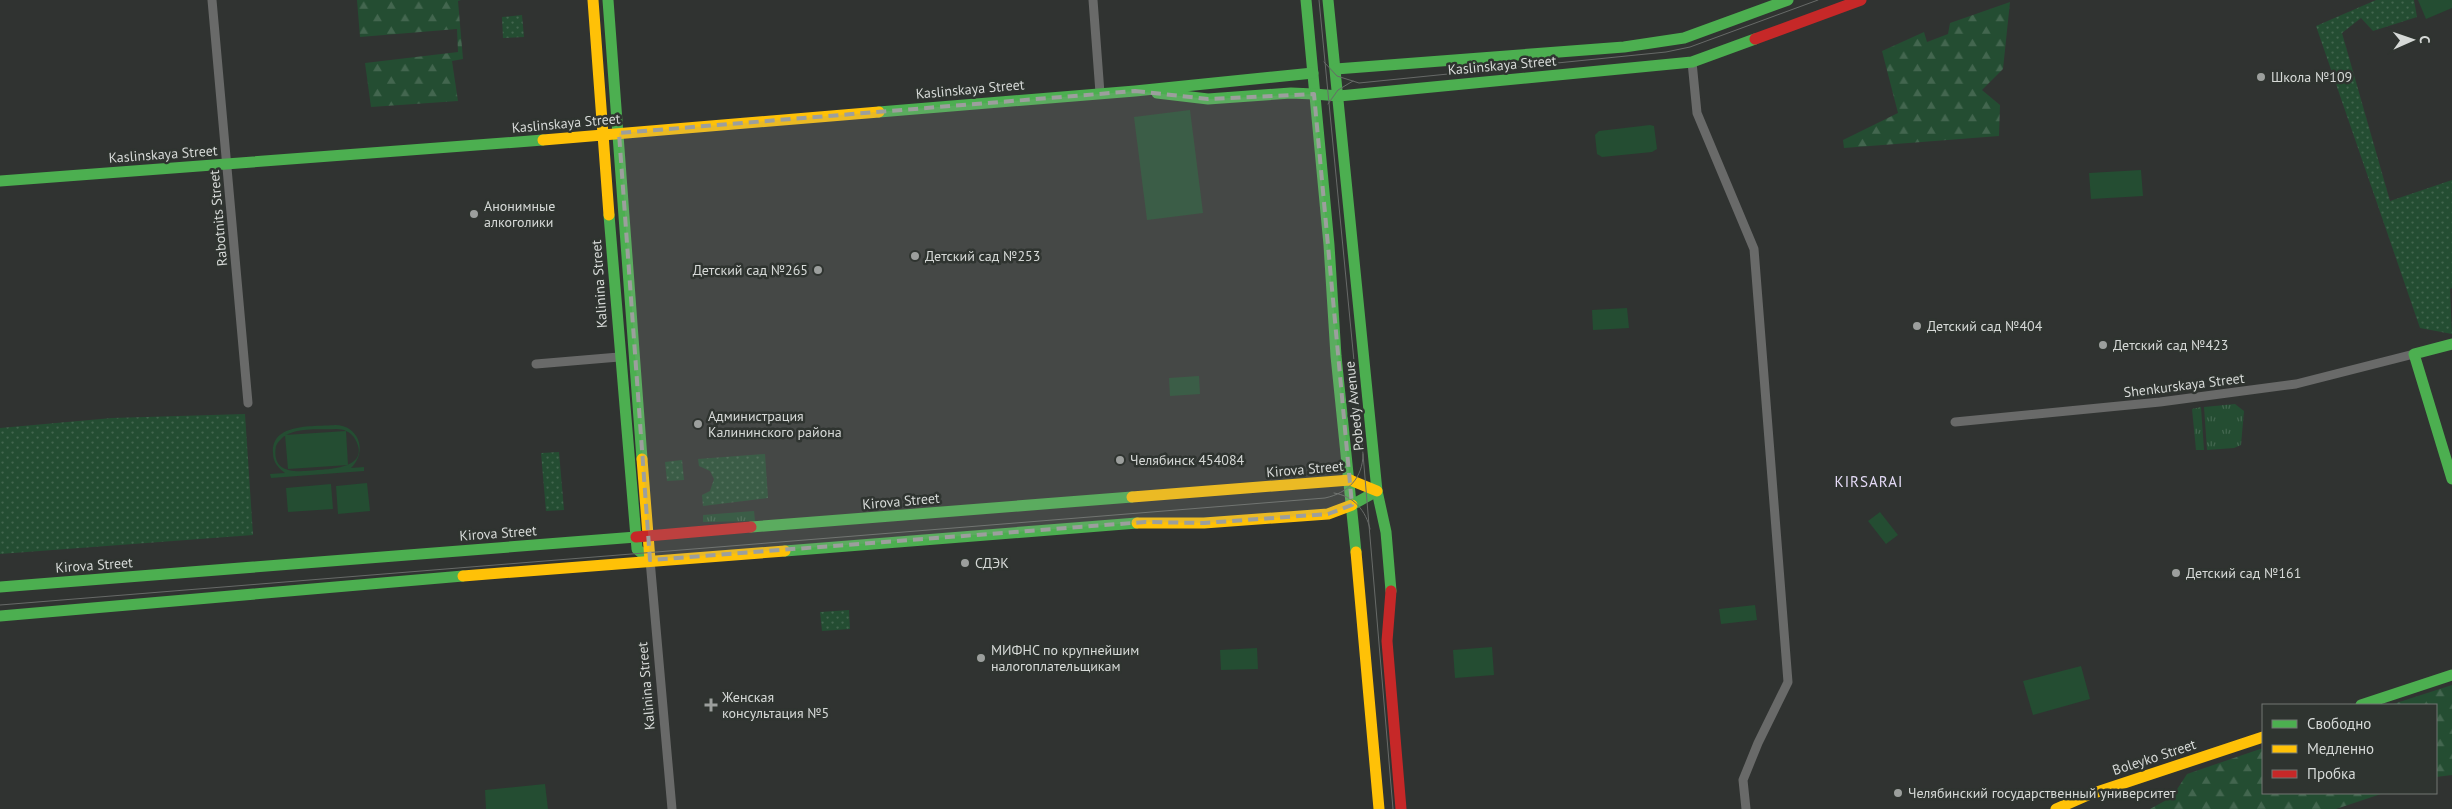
<svg xmlns="http://www.w3.org/2000/svg" width="2452" height="809" font-family="'PT Sans',sans-serif">
<style>
.grass{fill:url(#grass-tufts)}
.forest{fill:url(#forest-firs)}
.park{fill:url(#park-dots)}
.pitch{fill:#244d32;fill-rule:evenodd}
.lines{fill:none;stroke-linecap:round;stroke-linejoin:round}
.street{stroke:#696a69;stroke-width:9}
.fast{stroke:#4caf50;stroke-width:11}
.slow{stroke:#ffc107;stroke-width:11}
.jam{stroke:#c62828;stroke-width:11}
.tram{stroke:#676a68;stroke-width:1}
.marked{fill:#9c9f9d;fill-opacity:0.2;stroke:#9c9f9d;stroke-width:4;stroke-dasharray:10 6;stroke-linejoin:round}
.poi-dot{fill:#9c9f9d;stroke:#2f3430;stroke-width:2}
.labels{text-anchor:middle;dominant-baseline:central;stroke-width:5;stroke-linejoin:round;paint-order:stroke}
.street-label{font-size:14px;fill:#d6d9d7;stroke:#2f3430}
.poi-label{font-size:14px;fill:#d6d9d7;stroke:#2f3430;text-anchor:start}
.neighbourhood-label{font-size:15px;letter-spacing:1px;fill:#e4daf6;stroke:#2f3430}
</style>
<defs>
<pattern id="grass-tufts" width="24" height="20" patternUnits="userSpaceOnUse" patternTransform="scale(1.25)"><rect width="24" height="20" fill="#244d32"/><path d="M3 7l-1-3M5 7V3M7 7l1-3M15 17l-1-3M17 17v-4M19 17l1-3" fill="none" stroke="#43664f"/></pattern>
<pattern id="forest-firs" width="22" height="20" patternUnits="userSpaceOnUse" patternTransform="scale(1.25)"><rect width="22" height="20" fill="#244d32"/><path d="M5 1l3.5 6h-7zM16 11l3.5 6h-7z" fill="#43664f"/></pattern>
<pattern id="park-dots" width="8" height="8" patternUnits="userSpaceOnUse" patternTransform="scale(1.25)"><rect width="8" height="8" fill="#244d32"/><path d="M2 2h.1M6 6h.1" fill="none" stroke="#43664f" stroke-width="1.8" stroke-linecap="round"/></pattern>
</defs>
<rect width="100%" height="100%" fill="#303331"/>
<!-- grass -->
<g class="grass">
<polygon points="2235,404 2244,411 2241,445 2234,448 2207,450 2204,407"/>
<polygon points="2201,407 2204,450 2196,450 2192,409"/>
<polygon points="754,511 755,521 703,522 703,515"/>
</g>
<!-- forest -->
<g class="forest">
<polygon points="357,0 461,0 458,1 463,59 452,61 458,101 371,107 365,63 458,52 457,29 360,37"/>
<polygon points="2010,2 2003,69 1982,90 2000,105 1999,136 1844,148 1843,140 1898,113 1882,51 1924,32 1927,42 1948,34 1950,23"/>
<polygon points="2452,685 2452,775 2436,777 2436,705 2390,705"/>
<polygon points="2263,748 2263,793 2384,793 2336,809 2150,809 2172,797 2187,774"/>
</g>
<!-- park -->
<g class="park">
<polygon points="2376,0 2414,0 2417,17 2373,31 2361,18 2342,33 2390,201 2452,180 2452,288 2450,289 2452,334 2420,328 2316,26"/>
<polygon points="522,15 524,37 503,38 502,17"/>
<polygon points="245,414 253,535 0,554 0,428 112,418"/>
<polygon points="559,452 564,510 546,511 541,453"/>
<polygon points="765,454 768,498 703,506 702,495 710,491 714,479 710,471 699,466 698,459"/>
<polygon points="682,460 684,480 667,481 665,462"/>
<polygon points="849,610 850,629 822,631 820,612"/>
</g>
<!-- pitch -->
<g class="pitch">
<polygon points="2418,0 2452,0 2452,8 2426,19"/>
<polygon points="1190,110 1203,213 1147,220 1134,117"/>
<polygon points="1650,125 1654,126 1657,149 1652,152 1602,157 1597,154 1595,135 1599,131"/>
<polygon points="2141,170 2143,196 2091,199 2089,173"/>
<polygon points="1627,308 1629,328 1593,330 1592,310"/>
<polygon points="1199,376 1200,394 1170,396 1169,378"/>
<path d="M335 425C359 425 368 452 351 468L364 467V471L271 478 270 474 285 473C278 468 273 462 273 453 271 422 315 427 335 425ZM336 429C344 429 351 432 355 439 371 467 333 469 317 470 297 472 271 475 276 446 286 425 317 430 336 429Z"/>
<polygon points="346,431 348,465 288,469 285,435"/>
<polygon points="367,483 370,511 338,514 336,486"/>
<polygon points="331,484 333,509 288,512 286,488"/>
<polygon points="1880,512 1898,535 1886,544 1868,521"/>
<polygon points="1755,605 1757,620 1721,624 1719,609"/>
<polygon points="1492,647 1494,675 1455,678 1453,650"/>
<polygon points="1257,648 1258,669 1221,670 1220,650"/>
<polygon points="2081,666 2090,699 2033,715 2023,681"/>
<polygon points="545,784 548,809 486,809 485,790"/>
</g>
<g class="lines">
<!-- street -->
<g class="street">
<polyline points="212,0 248,403"/>
<polyline points="1093,0 1100,93"/>
<polyline points="1692,62 1697,113 1754,249 1788,682 1758,743 1743,780 1746,809"/>
<polyline points="536,364 619,357"/>
<polyline points="1955,422 2160,402 2296,384 2414,354"/>
<polyline points="650,560 672,809"/>
</g>
<!-- fast -->
<g class="fast">
<polyline points="608,0 642,459"/>
<polyline points="1306,0 1329,245 1336,356 1356,552"/>
<polyline points="1328,0 1377,491 1386,532 1391,591"/>
<polyline points="1336,69 1624,47 1684,38 1788,0"/>
<polyline points="1157,93 1208,99 1291,93 1314,94"/>
<polyline points="1314,94 1339,96"/>
<polyline points="1339,96 1692,62 1755,39"/>
<polyline points="879,112 1135,91 1313,73"/>
<polyline points="0,181 543,140"/>
<polyline points="609,215 637,549 650,560"/>
<polyline points="2452,344 2414,354 2452,479"/>
<polyline points="1352,505 1377,491"/>
<polyline points="751,527 1132,497"/>
<polyline points="785,551 1137,523"/>
<polyline points="0,587 636,537"/>
<polyline points="0,616 463,576"/>
<polyline points="2361,705 2452,675"/>
</g>
<!-- slow -->
<g class="slow">
<polyline points="593,0 609,215"/>
<polyline points="543,140 879,112"/>
<polyline points="642,459 650,560"/>
<polyline points="1350,480 1377,491"/>
<polyline points="1132,497 1350,480"/>
<polyline points="1137,523 1204,523 1328,514 1352,505"/>
<polyline points="1356,552 1379,809"/>
<polyline points="463,576 785,551"/>
<polyline points="2056,809 2088,795 2263,737"/>
</g>
<!-- jam -->
<g class="jam">
<polyline points="1755,39 1861,0"/>
<polyline points="636,537 751,527"/>
<polyline points="1391,591 1387,641 1401,809"/>
</g>
<!-- tram -->
<g class="tram">
<polyline points="1319,0 1363,454 1393,809"/>
<polyline points="1324,62 1337,76 1359,83 1666,52 1690,47 1818,0"/>
<polyline points="1328,104 1338,90 1353,81"/>
<path d="M1334 493C1354 496 1366 511 1370 529"/>
<path d="M0 605 1325 498C1348 493 1363 478 1363 454"/>
</g>
</g>
<!-- marked area -->
<path class="marked" d="M1135 91 1208 99 1314 94 1352 505 1328 514 1204 523 1145 522 650 560 619 133Z"/>
<!-- markers -->
<g class="poi-dot">
<circle cx="2261" cy="77" r="5"/>
<circle cx="474" cy="214" r="5"/>
<circle cx="915" cy="256" r="5"/>
<circle cx="818" cy="270" r="5"/>
<circle cx="1917" cy="326" r="5"/>
<circle cx="2103" cy="345" r="5"/>
<circle cx="698" cy="424" r="5"/>
<circle cx="1120" cy="460" r="5"/>
<circle cx="965" cy="563" r="5"/>
<circle cx="2176" cy="573" r="5"/>
<circle cx="981" cy="658" r="5"/>
<path d="M708.5 697.5h5v5h5v5h-5v5h-5v-5h-5v-5h5z"/>
<circle cx="1898" cy="793" r="5"/>
</g>
<g class="labels">
<!-- street labels -->
<g class="street-label">
<text transform="translate(1502 65) rotate(-5)">Kaslinskaya Street</text>
<text transform="translate(970 89) rotate(-5)">Kaslinskaya Street</text>
<text transform="translate(566 123) rotate(-5)">Kaslinskaya Street</text>
<text transform="translate(163 154) rotate(-4)">Kaslinskaya Street</text>
<text transform="translate(218 218) rotate(-95)">Rabotnits Street</text>
<text transform="translate(599 284) rotate(-94)">Kalinina Street</text>
<text transform="translate(2184 385) rotate(-7)">Shenkurskaya Street</text>
<text transform="translate(1354 406) rotate(-96)">Pobedy Avenue</text>
<text transform="translate(1305 469) rotate(-5)">Kirova Street</text>
<text transform="translate(901 501) rotate(-5)">Kirova Street</text>
<text transform="translate(498 533) rotate(-4)">Kirova Street</text>
<text transform="translate(94 565) rotate(-4)">Kirova Street</text>
<text transform="translate(646 686) rotate(-95)">Kalinina Street</text>
<text transform="translate(2154 757) rotate(-18)">Boleyko Street</text>
</g>
<!-- poi labels -->
<g class="poi-label">
<text x="2271" y="77">Школа №109</text>
<text x="484" y="206">Анонимные<tspan x="484" dy="16">алкоголики</tspan></text>
<text x="925" y="256">Детский сад №253</text>
<text x="808" y="270" text-anchor="end">Детский сад №265</text>
<text x="1927" y="326">Детский сад №404</text>
<text x="2113" y="345">Детский сад №423</text>
<text x="708" y="416">Администрация<tspan x="708" dy="16">Калининского района</tspan></text>
<text x="1130" y="460">Челябинск 454084</text>
<text x="975" y="563">СДЭК</text>
<text x="2186" y="573">Детский сад №161</text>
<text x="991" y="650">МИФНС по крупнейшим<tspan x="991" dy="16">налогоплательщикам</tspan></text>
<text x="722" y="697">Женская<tspan x="722" dy="16">консультация №5</tspan></text>
<text x="1908" y="793">Челябинский государственный университет</text>
</g>
<!-- neighbourhood labels -->
<g class="neighbourhood-label">
<text x="1869" y="481">KIRSARAI</text>
</g>
</g>
<!-- legend -->
<rect x="2262" y="704" width="175" height="90" fill="#2f3430" stroke="#727673"/>
<rect x="2272" y="720" width="25" height="8" fill="#4caf50" stroke="#727673"/>
<text x="2307" y="729" font-size="15" fill="#d6d9d7">Свободно</text>
<rect x="2272" y="745" width="25" height="8" fill="#ffc107" stroke="#727673"/>
<text x="2307" y="754" font-size="15" fill="#d6d9d7">Медленно</text>
<rect x="2272" y="770" width="25" height="8" fill="#c62828" stroke="#727673"/>
<text x="2307" y="779" font-size="15" fill="#d6d9d7">Пробка</text>
<!-- north arrow -->
<g transform="translate(2412 40) rotate(88)" stroke="#2f3430" stroke-width="4" paint-order="stroke">
<path d="M0-4L9 19L0 12L-9 19Z" fill="#d6d9d7"/>
<text y="-8" font-size="14" font-weight="bold" text-anchor="middle" fill="#d6d9d7">С</text>
</g>
</svg>
